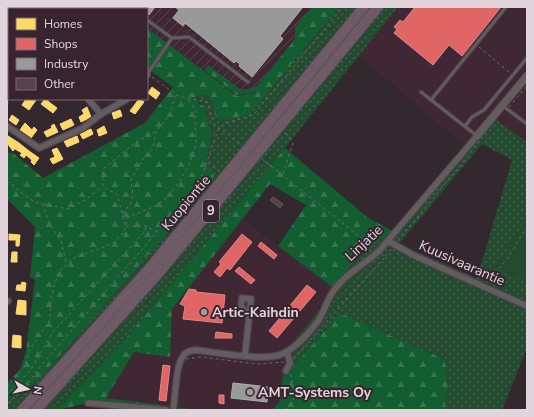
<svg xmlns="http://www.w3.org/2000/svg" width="534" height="417" font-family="'Nunito Sans',sans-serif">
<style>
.built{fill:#3f2833}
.industrial{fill:url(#industrial-furrows)}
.grass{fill:url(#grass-dots);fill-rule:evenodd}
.forest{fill:url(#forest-firs)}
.pitch{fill:#244b30}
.homes{fill:#ffd966;stroke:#f6d889}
.shops{fill:#e06666;stroke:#e08789}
.industry{fill:#999;stroke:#afabac}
.building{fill:#56424d;stroke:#61575c}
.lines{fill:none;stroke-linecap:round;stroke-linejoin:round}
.service-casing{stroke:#4e444a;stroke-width:4.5}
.minor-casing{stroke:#4e444a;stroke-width:8}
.tertiary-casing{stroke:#4e444a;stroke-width:9}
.motorway-casing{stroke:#4e444a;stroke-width:12}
.path{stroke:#6e676a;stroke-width:1;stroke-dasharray:3 3;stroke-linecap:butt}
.service{stroke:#645d60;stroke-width:2.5}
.minor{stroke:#645d60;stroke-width:5.5}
.tertiary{stroke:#645d60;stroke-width:7}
.motorway{stroke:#6e5b65;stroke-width:10}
.poi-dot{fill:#a4989e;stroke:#37242e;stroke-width:1.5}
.labels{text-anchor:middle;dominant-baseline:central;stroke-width:4;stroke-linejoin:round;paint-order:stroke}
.shield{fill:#37242e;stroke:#ae9fa6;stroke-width:1}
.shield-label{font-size:13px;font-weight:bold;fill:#e1d4da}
.street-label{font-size:14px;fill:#e1d4da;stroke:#37242e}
.poi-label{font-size:14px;font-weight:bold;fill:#e1d4da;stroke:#37242e;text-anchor:start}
</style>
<defs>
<pattern id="industrial-furrows" width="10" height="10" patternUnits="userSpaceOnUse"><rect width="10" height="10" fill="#3f2833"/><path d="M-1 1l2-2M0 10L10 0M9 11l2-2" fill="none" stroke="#5a4650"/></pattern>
<pattern id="grass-dots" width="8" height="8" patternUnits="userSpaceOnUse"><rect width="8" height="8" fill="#244b30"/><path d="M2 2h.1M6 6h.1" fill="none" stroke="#44644d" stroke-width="1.8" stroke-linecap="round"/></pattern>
<pattern id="forest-firs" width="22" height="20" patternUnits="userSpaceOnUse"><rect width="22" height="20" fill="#135e31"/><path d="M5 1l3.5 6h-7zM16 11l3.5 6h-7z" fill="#35744e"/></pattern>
</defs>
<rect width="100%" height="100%" fill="#33282e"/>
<!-- built -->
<g class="built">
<polygon points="398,7 527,7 527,142 492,117 466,147 358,55"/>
<polygon points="243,219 332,287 323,305 287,350 279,403 272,410 198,410 106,398 134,352 171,343 172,309"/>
</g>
<!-- industrial -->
<polygon class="industrial" points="119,7 312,7 295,27 295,39 256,87 241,91 208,65 204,70 237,95 267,89 333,7 267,90 237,96 147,28 147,9 122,9"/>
<!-- grass -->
<g class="grass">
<polygon points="337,7 398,7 285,148 126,338 57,410 7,410 7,400 39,378 206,163 212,132 206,118 206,110 195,97 205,95 211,99 215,115 249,115"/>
<path d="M492 117 527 142V219L496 267 527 282V348L502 410H444L448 387 445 360 340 313 289 371 284 370 287 350 323 305 332 287 365 250 394 232ZM482 144 512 160 477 278 399 244Z"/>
</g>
<!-- forest -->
<g class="forest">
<polygon points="312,7 338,7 249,115 219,120 215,115 211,99 205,95 195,97 200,104 205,107 206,118 212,132 206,163 215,178 39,379 7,400 7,383 20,370 26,351 35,280 30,277 35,227 7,199 7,152 13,153 43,178 145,123 173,87 147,68 147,28 237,96 267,90 237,95 204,70 208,65 241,90 256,87 295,39 295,27"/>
<polygon points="285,148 367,217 394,232 365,250 332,287 278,246 306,205 270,184 172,309 170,357 134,352 106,398 198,410 166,410 88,403 57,410 126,338"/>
<polygon points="340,313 445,360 448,387 444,410 272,410 279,403 284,370 289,371"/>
</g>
<!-- pitch -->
<polygon class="pitch" points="527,219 527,282 496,267"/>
<!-- homes -->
<g class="homes">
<polygon points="152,87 160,93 156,99 148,93"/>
<polygon points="26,99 36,100 29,110 22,105"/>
<polygon points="45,99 57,108 53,113 41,104"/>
<polygon points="139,99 144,102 135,114 130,111"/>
<polygon points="87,107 91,117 81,122 79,117 84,114 82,110"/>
<polygon points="120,110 122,116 114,119 112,113"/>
<polygon points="12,115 19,120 16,125 9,120"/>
<polygon points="71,119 74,125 63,130 60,124"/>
<polygon points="25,123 32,130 34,127 37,130 31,138 20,130"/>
<polygon points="54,124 58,132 47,137 44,132 52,128 51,126"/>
<polygon points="104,126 107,133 99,136 97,130"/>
<polygon points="91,129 93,134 83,139 80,134"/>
<polygon points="8,136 19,143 13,151 7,143"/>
<polygon points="77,136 79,142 67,147 64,141"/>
<polygon points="19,143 29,151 24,158 20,155 22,153 15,149"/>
<polygon points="57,148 63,159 53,164 50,159 55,157 52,150"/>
<polygon points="29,151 39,158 34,165 31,162 32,160 26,155"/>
<polygon points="9,234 20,235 19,246 16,246 16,240 9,240"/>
<polygon points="12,252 17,252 17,262 11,262"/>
<polygon points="22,282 26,283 25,291 16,290 17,285 21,285"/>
<polygon points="18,300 26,301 26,315 16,314"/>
<polygon points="13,335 21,336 21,348 12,347"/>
</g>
<!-- shops -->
<g class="shops">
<polygon points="415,7 501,7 462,56 449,45 433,65 394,33 397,29 394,27 400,20 403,22"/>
<polygon points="242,234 252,242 230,270 227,268 220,277 214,272 221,264 219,262"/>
<polygon points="261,242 277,255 274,259 258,246"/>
<polygon points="239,267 255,280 251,284 235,271"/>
<polygon points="307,285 316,292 277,338 269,331"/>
<polygon points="189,289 196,290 196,292 225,295 222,323 183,319 185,306 180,304"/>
<polygon points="216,332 232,334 232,338 215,338"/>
<polygon points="163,365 170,366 166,401 159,400"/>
<polygon points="219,395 224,395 224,404 219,403"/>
</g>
<!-- industry -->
<g class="industry">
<polygon points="138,7 155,7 149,15 147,9"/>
<polygon points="175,7 303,7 280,36 283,39 252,77 239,66 240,64 236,61 234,63 185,23 183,26 173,18 179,10"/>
<polygon points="233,383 269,387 267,402 231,398"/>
</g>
<!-- building -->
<polygon class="building" points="273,197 283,204 280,208 270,200"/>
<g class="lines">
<defs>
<g id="service">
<polyline points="130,7 132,9"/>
<polyline points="147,20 172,38 189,37 248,82"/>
<polyline points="148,73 172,38"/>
<polyline points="421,92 477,136"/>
<polyline points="431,100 506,7"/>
<polyline points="503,106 527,124"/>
<polyline points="465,126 472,117 484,110 527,58"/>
</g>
<g id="minor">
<polyline points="58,7 61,9"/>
<polyline points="7,55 9,57"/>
<polyline points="147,73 147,75"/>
<polyline points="88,99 101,114"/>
<polyline points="7,126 39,148 83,128 101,114 127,99"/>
<polyline points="388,241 415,256 527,306"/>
<polyline points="7,301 8,301"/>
<polyline points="245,355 251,299 242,298 241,307 250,316"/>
<polyline points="286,371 290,363 287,352"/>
<polyline points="88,403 166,410"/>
<path d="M173 410C176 396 175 365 184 355 186 351 191 351 195 350 216 352 264 362 282 354 296 348 309 333 318 321 325 311 327 298 335 289 346 273 365 264 379 251L477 136"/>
</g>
<polyline id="tertiary" points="477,136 527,76"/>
<g id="motorway">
<polyline points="22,410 149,269 364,7"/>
<polyline points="36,410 157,275 378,7"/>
</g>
</defs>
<!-- service casing -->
<use href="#service" class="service-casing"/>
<!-- minor casing -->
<use href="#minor" class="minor-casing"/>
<!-- tertiary casing -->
<use href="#tertiary" class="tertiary-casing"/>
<!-- motorway casing -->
<use href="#motorway" class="motorway-casing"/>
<!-- path -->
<g class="path">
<polyline points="67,9 68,7"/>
<polyline points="479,47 510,73"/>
<polyline points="152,77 178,96 207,102 214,124 241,145"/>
<polyline points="7,105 10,99"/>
<polyline points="509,107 527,86"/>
<polyline points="262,159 374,248"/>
<polyline points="208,163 220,172"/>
<polyline points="283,174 293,143 284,131"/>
<path d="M7 181C19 189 28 201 42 204L51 226 61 241 66 262"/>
<polyline points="43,204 68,209 85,200 102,187"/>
<polyline points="122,213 117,194 103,187 103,169 136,142 156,131"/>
<polyline points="125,225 122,214 131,203 133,196 131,180 143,159 147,156 153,148 156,131 170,115 175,95"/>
<polyline points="126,226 146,226 157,232"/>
<polyline points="398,241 481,140"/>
<polyline points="385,256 391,249"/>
<polyline points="487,282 507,259 527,227"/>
<polyline points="294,358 385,257 382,255"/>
<polyline points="186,359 201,357 257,364 284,362"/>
<path d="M7 387 25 366 29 351 50 320 51 297 59 271 74 258 112 244 124 232 128 217C137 213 148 210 157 205 173 195 191 166 195 147 198 135 193 123 196 111L187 98"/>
<polyline points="7,395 30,371 53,332 145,231 146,226"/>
<path d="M7 404 23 390 40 367 190 194 203 173 219 128C228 119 244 121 255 113L343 7"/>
<polyline points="286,410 295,397 291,374"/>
</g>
<!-- service -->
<use href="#service" class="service"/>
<!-- minor -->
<use href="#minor" class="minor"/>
<!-- tertiary -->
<use href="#tertiary" class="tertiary"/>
<!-- motorway -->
<use href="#motorway" class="motorway"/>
</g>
<!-- markers -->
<g class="poi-dot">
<circle cx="204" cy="312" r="4"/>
<circle cx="250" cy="392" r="4"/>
</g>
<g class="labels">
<!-- shield labels -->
<rect class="shield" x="203" y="200" width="16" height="22" rx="3"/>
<g class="shield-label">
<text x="211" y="211">9</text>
</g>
<!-- street labels -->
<g class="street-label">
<text transform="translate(186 203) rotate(-50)">Kuopiontie</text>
<text transform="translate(364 243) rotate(-43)">Linjatie</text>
<text transform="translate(462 263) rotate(24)">Kuusivaarantie</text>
</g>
<!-- poi labels -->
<g class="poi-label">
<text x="212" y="312">Artic-Kaihdin</text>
<text x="258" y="392">AMT-Systems Oy</text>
</g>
</g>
<!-- border -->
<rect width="534" height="417" fill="none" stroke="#e1d4da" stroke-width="16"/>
<!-- legend -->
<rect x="8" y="8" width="140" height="92" fill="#37242e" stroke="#7b6a73"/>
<rect x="16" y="18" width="20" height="12" fill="#ffd966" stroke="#7b6a73"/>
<text x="44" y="28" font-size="12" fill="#e1d4da">Homes</text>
<rect x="16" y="38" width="20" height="12" fill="#e06666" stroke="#7b6a73"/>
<text x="44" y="48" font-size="12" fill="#e1d4da">Shops</text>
<rect x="16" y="58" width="20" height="12" fill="#999999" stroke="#7b6a73"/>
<text x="44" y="68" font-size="12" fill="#e1d4da">Industry</text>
<rect x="16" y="78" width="20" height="12" fill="#56424d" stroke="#7b6a73"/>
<text x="44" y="88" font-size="12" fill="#e1d4da">Other</text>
<!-- north arrow -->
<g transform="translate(28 389) rotate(98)" stroke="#37242e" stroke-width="3" paint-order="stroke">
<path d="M0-3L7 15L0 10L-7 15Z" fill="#e1d4da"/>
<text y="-6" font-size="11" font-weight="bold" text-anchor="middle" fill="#e1d4da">N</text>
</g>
</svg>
